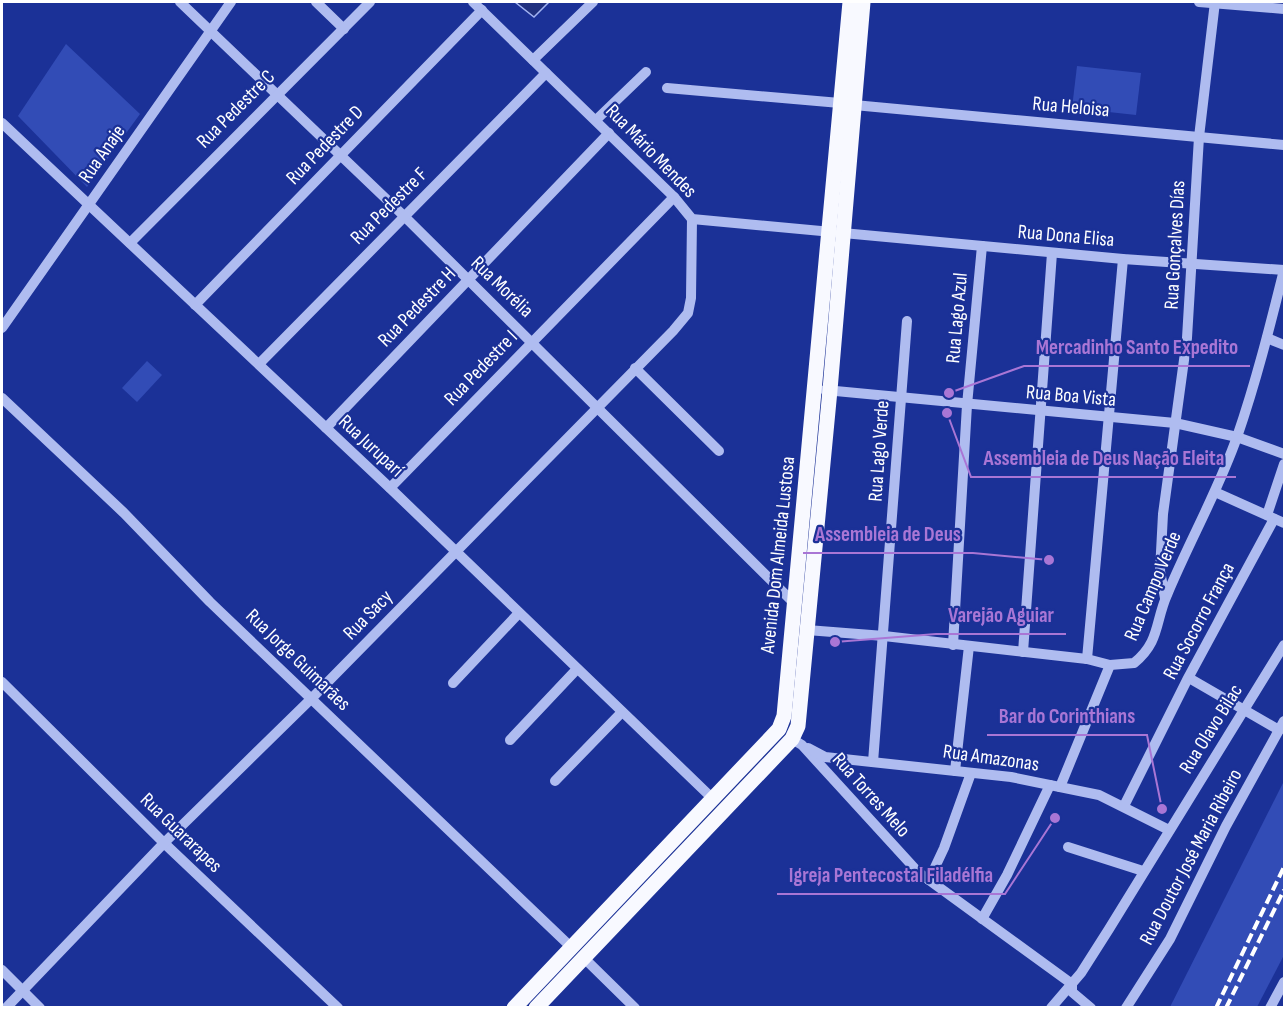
<svg xmlns="http://www.w3.org/2000/svg" width="1286" height="1009" font-family="'Sofia Sans Condensed',sans-serif">
<style>
.green{fill:#324cb6}
.water{fill:#20307f;stroke:#a2b3f2;stroke-width:1.5}
.lines{fill:none;stroke-linecap:round;stroke-linejoin:round}
.minor{stroke:#afbcf0;stroke-width:10}
.major{stroke:#f8f9ff;stroke-width:15}
.rail{stroke:#fff;stroke-width:4;stroke-dasharray:10 4.5;stroke-linecap:butt}
.labels{text-anchor:middle;dominant-baseline:central;stroke-width:4.5;stroke-linejoin:round;paint-order:stroke}
.street-label{font-size:20px;fill:#fff;stroke:#1b3197}
.leader{fill:none;stroke:#a976d5;stroke-width:2}
.callout-dot{fill:#a976d5;stroke:#1b3197;stroke-width:2}
.callout-label{font-size:21px;text-anchor:middle;font-weight:bold;fill:#a976d5;stroke:#1b3197;stroke-width:4.5;stroke-linejoin:round;paint-order:stroke}
</style>
<rect width="100%" height="100%" fill="#1b3197"/>
<!-- green -->
<g class="green">
<polygon points="66,44 140,114 87,187 18,116"/>
<polygon points="1077,66 1141,73 1136,115 1072,108"/>
<polygon points="147,361 162,375 137,402 122,388"/>
<polygon points="1284,781 1284,955 1257,1007 1170,1007"/>
</g>
<!-- water -->
<polygon class="water" points="515,2 549,2 534,17"/>
<g class="lines">
<!-- minor -->
<g class="minor">
<polyline points="180,2 404,216 794,603"/>
<polyline points="316,2 344,29"/>
<polyline points="473,2 674,197 692,219 1123,259 1284,270"/>
<polyline points="1199,2 1284,9"/>
<polyline points="533,60 593,2"/>
<polyline points="667,88 840,103"/>
<polyline points="854,105 1284,145"/>
<polyline points="596,120 646,72"/>
<polyline points="2,123 390,488 712,798"/>
<polyline points="130,243 370,2"/>
<polyline points="195,305 482,10"/>
<polyline points="2,328 231,2"/>
<polyline points="1267,338 1284,345"/>
<polyline points="259,364 546,73"/>
<polyline points="635,368 719,451"/>
<polyline points="825,390 1175,423 1237,437 1284,454"/>
<polyline points="2,398 124,513 210,602 571,947"/>
<polyline points="326,428 609,133"/>
<polyline points="390,488 674,197"/>
<polyline points="1215,492 1284,523"/>
<polyline points="1267,515 1284,464"/>
<polyline points="1165,598 1160,571 1163,514 1187,338 1199,137 1215,2"/>
<polyline points="807,630 884,636 1087,659 1110,665"/>
<polyline points="953,645 967,405 982,246"/>
<polyline points="1023,652 1052,253"/>
<polyline points="1087,659 1123,259"/>
<polyline points="1189,678 1279,730"/>
<polyline points="2,682 164,843 338,1008"/>
<polyline points="453,683 518,614"/>
<polyline points="792,739 802,745 918,872 1072,984 1072,992 1091,1008"/>
<polyline points="510,740 577,669"/>
<polyline points="808,748 825,757 1011,777 1099,795 1169,830"/>
<polyline points="873,762 907,321"/>
<polyline points="955,771 969,646"/>
<polyline points="555,781 622,712"/>
<path d="M1060 787 1110 665 1134 663C1160 642 1155 622 1167 595 1189 542 1218 491 1237 437 1256 382 1270 326 1284 270"/>
<polyline points="1124,806 1187,680 1274,519"/>
<polyline points="1068,847 1143,871"/>
<polyline points="929,880 944,848 971,773"/>
<polyline points="982,919 1007,875 1050,785"/>
<polyline points="583,957 635,1008"/>
<polyline points="2,970 40,1008"/>
<polyline points="6,1008 164,843 312,698 673,331 688,313 691,298 692,219"/>
<polyline points="1051,1008 1081,973 1109,929 1284,645"/>
<polyline points="1126,1008 1170,939 1226,826 1284,721"/>
<polyline points="1270,1008 1284,982"/>
</g>
<!-- major -->
<g class="major">
<polyline points="514,1008 779,729 784,716 850,2"/>
<polyline points="536,1008 792,739 798,726 830,390 863,2"/>
</g>
<!-- rail -->
<g class="rail">
<polyline points="1216,1008 1284,867"/>
<polyline points="1226,1008 1284,890"/>
</g>
</g>
<g class="labels">
<!-- street labels -->
<g class="street-label">
<text transform="translate(1071 107) rotate(5)">Rua Heloisa</text>
<text transform="translate(236 109) rotate(-45)">Rua Pedestre C</text>
<text transform="translate(325 145) rotate(-46)">Rua Pedestre D</text>
<text transform="translate(651 151) rotate(46)">Rua Mário Mendes</text>
<text transform="translate(102 154) rotate(-55)">Rua Anaje</text>
<text transform="translate(389 206) rotate(-45)">Rua Pedestre F</text>
<text transform="translate(1066 236) rotate(5)">Rua Dona Elisa</text>
<text transform="translate(1175 245) rotate(-87)">Rua Gonçalves Días</text>
<text transform="translate(502 287) rotate(44)">Rua Morélia</text>
<text transform="translate(417 307) rotate(-46)">Rua Pedestre H</text>
<text transform="translate(957 318) rotate(-85)">Rua Lago Azul</text>
<text transform="translate(481 368) rotate(-46)">Rua Pedestre I</text>
<text transform="translate(1071 396) rotate(5)">Rua Boa Vista</text>
<text transform="translate(371 446) rotate(43)">Rua Juruparí</text>
<text transform="translate(879 451) rotate(-86)">Rua Lago Verde</text>
<text transform="translate(778 555) rotate(-84)">Avenida Dom Almeida Lustosa</text>
<text transform="translate(1153 586) rotate(-67)">Rua Campo Verde</text>
<text transform="translate(368 615) rotate(-46)">Rua Sacy</text>
<text transform="translate(1199 621) rotate(-62)">Rua Socorro França</text>
<text transform="translate(298 660) rotate(44)">Rua Jorge Guimarães</text>
<text transform="translate(1211 729) rotate(-58)">Rua Olavo Bilac</text>
<text transform="translate(991 758) rotate(8)">Rua Amazonas</text>
<text transform="translate(871 795) rotate(48)">Rua Torres Melo</text>
<text transform="translate(181 833) rotate(44)">Rua Guararapes</text>
<text transform="translate(1191 857) rotate(-62)">Rua Doutor José Maria Ribeiro</text>
</g>
</g>
<!-- callouts -->
<path class="leader" d="M949 393L1024 366H1250M947 413L971 477H1236M1049 560L973 553H803M835 642L936 634H1066M1162 809L1147 735H987M1055 818L1005 894H777"/>
<g class="callout-dot">
<circle cx="949" cy="393" r="6"/>
<circle cx="947" cy="413" r="6"/>
<circle cx="1049" cy="560" r="6"/>
<circle cx="835" cy="642" r="6"/>
<circle cx="1162" cy="809" r="6"/>
<circle cx="1055" cy="818" r="6"/>
</g>
<g class="callout-label">
<text x="1137" y="354">Mercadinho Santo Expedito</text>
<text x="1104" y="465">Assembleia de Deus Nação Eleita</text>
<text x="888" y="541">Assembleia de Deus</text>
<text x="1001" y="622">Varejão Aguiar</text>
<text x="1067" y="723">Bar do Corinthians</text>
<text x="891" y="882">Igreja Pentecostal Filadélfia</text>
</g>
<!-- border -->
<rect width="1286" height="1009" fill="none" stroke="#ffffff" stroke-width="6"/>
</svg>
